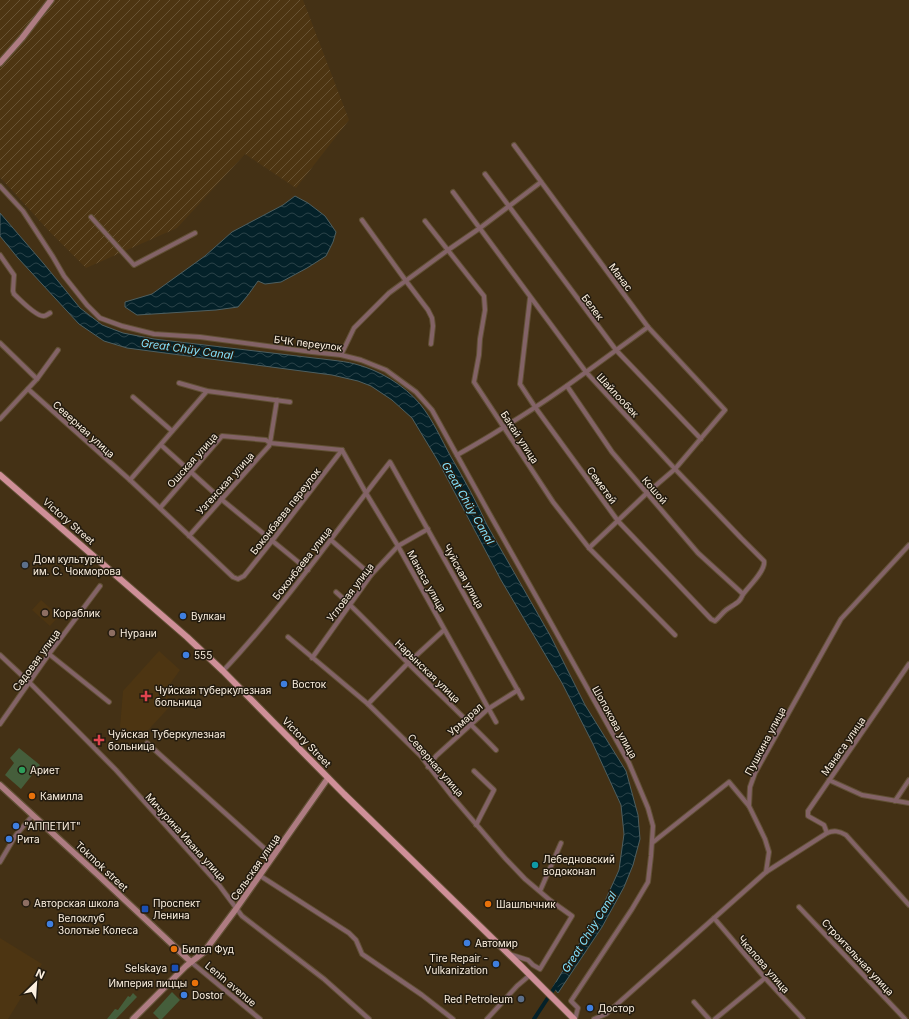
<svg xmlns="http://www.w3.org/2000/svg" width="909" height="1019" font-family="Inter,sans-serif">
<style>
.built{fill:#4d3512}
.industrial{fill:url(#industrial-furrows)}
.green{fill:#455e3b}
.water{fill:url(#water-waves);stroke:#4e5f60}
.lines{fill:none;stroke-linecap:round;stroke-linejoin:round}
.canal{stroke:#042129;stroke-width:4}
.street-casing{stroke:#615035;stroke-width:6}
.secondary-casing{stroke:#615035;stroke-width:8}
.primary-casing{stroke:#615035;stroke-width:8}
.street{stroke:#836367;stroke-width:4}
.secondary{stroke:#ae7c82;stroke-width:5.5}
.primary{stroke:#cf8f98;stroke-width:6}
.service-dot{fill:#5c6f8a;stroke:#231b0f;stroke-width:1.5}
.education-dot{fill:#8d6e63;stroke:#231b0f;stroke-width:1.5}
.shop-dot{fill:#3f7fe0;stroke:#231b0f;stroke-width:1.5}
.health-dot{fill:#e0444e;stroke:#231b0f;stroke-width:1.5}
.leisure-dot{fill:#2e9e5b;stroke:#231b0f;stroke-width:1.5}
.food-dot{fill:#e8710a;stroke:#231b0f;stroke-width:1.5}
.culture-dot{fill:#0f9aa8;stroke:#231b0f;stroke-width:1.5}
.transit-dot{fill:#1a4fb4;stroke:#231b0f;stroke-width:1.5}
.labels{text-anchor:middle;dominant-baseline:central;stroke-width:3;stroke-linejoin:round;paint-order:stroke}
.street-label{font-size:10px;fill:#fcf0e0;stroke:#231b0f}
.poi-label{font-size:10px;fill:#fcf0e0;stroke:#231b0f;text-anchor:start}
.water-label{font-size:11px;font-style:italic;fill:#83e2fd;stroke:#231b0f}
</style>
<defs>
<pattern id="industrial-furrows" width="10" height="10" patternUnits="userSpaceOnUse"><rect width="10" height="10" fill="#4d3512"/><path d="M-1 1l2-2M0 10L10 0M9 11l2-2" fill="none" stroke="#685334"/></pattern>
<pattern id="water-waves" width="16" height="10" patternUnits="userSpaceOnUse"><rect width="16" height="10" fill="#042129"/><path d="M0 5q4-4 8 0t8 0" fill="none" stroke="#2a4248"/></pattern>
</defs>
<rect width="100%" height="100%" fill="#443115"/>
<!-- built -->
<g class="built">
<polygon points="41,600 59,616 50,626 32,610"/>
<polygon points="159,651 180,670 165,691 174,702 138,741 120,727 123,691"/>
<polygon points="0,938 42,964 8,1019 0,1019"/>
</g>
<!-- industrial -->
<polygon class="industrial" points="0,0 303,0 349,120 296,188 245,154 177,228 86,268 48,230 0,177"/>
<!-- green -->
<g class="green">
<polygon points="19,748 40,765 21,789 5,775 14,763 10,758"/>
<polygon points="172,992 180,1000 162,1019 159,1019 153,1013"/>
<polygon points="133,993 137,997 116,1019 107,1019 115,1009 118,1010 128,996 130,997"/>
</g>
<!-- water -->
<g class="water">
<polygon points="295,196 308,203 325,216 336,232 333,242 326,256 307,268 281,282 265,284 258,281 248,295 238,307 216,310 169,313 137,315 125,307 125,302 152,294 205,256 232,232 283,205"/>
<path d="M0 213 44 264 80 308 102 325 123 333 154 339 331 360C339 361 348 362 355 364 379 370 404 385 420 404 433 420 441 439 451 457 464 479 476 501 487 525L551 637 585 705 626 771 638 815 640 839 633 865 624 887 602 927 558 993 553 987 605 901 619 870 624 834 621 805 593 744 562 683 501 580 438 461 412 418 392 400 371 386 358 381 332 375 127 348 104 341 79 324 18 258 0 236Z"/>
</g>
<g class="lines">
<!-- canal -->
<polyline class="canal" points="534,1019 557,984"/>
<defs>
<g id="street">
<polyline points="514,145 648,327 725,410 675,469 647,493 589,548"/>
<polyline points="485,174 616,350 701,439"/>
<polyline points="0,186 23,211 53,257 64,276 87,305 100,318 122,326 154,334 200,337 312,352 341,355 361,360 386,370 416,392 432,410 489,513 546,614 629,763 648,808 653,826 651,856 648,882 632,909 571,1001 578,1008 575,1019"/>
<path d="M453 192 586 372 675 469 741 538 764 561C766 570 750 585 744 593 742 595 742 598 739 601 736 604 730 607 726 610 722 613 719 618 715 621L711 619 618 521 535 407 520 384 530 298"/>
<polyline points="91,217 134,265 195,233"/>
<polyline points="362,220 406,281 428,310 432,318 433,326 431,344"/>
<polyline points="425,221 484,296 485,310 480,339 479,355 474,382 553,502 589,548 675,635"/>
<path d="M0 255 14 275 13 291 14 294C19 299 37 317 44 316 46 316 48 314 50 313"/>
<polyline points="0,343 37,379"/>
<polyline points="341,355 354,328 389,293 448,250 480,228 541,182"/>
<polyline points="179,383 207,391 290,402"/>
<polyline points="567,386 612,452 698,553 743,594"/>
<polyline points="28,389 130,480 233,577 238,579 244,576 272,541 342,450"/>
<polyline points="133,397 172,431"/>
<polyline points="277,400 270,443 342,450"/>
<polyline points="0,419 37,379 58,350"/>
<polyline points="161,445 221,499 308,570"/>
<polyline points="342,450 366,493 398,546 496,722"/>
<path d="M457 455C473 446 489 437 504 427 554 397 601 361 648 327"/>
<polyline points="130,480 207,391"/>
<polyline points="160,508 222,436 266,440 270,443 269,446 259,457 189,536"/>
<polyline points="331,540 371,575"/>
<path d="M336 592C361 614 384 640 408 663 437 692 467 720 496 750"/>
<polyline points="288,637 368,704 420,755 451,795 505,858 525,879 551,901 572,916 540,969 533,965 528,960 509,954"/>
<polyline points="49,654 109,702"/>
<polyline points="0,655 30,683 116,770 219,885 242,916 324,979 369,1019"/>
<polyline points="312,658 371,575 398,546 428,529"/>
<path d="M223 671C284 606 335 532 390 462L522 698"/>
<polyline points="368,704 408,663 444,630"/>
<polyline points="0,724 49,654 100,586"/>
<polyline points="147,743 273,856"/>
<polyline points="428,767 436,756 488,709 518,690"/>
<polyline points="474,771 494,790 476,825"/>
<polyline points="829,780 862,795 909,803"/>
<polyline points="895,801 909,780"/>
<polyline points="827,833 824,825 808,816 808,811 909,664"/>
<polyline points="652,843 729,782 749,806"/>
<polyline points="0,862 16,835 33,815"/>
<polyline points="766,872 769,852 765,839 749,806 750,787 755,773 841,619 909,545"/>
<polyline points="259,875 349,933 356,940 362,954 422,995 453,1019"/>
<polyline points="540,891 561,843"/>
<polyline points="799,907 905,1019"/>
<polyline points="714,918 765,978 803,1019"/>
<polyline points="191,962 260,1019"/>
<polyline points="694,1002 709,1019"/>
<polyline points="487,1019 517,986 530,975"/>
<path d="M594 1019 606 1014 766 872 827 833C834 830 839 831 846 835L909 905"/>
<polyline points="715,1019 765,978"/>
</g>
<g id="secondary">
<polyline points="0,63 22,38 51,0"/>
<polyline points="0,785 97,874 191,962"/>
<polyline points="133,1019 186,966 204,952 236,909 328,778"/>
</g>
<polyline id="primary" points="0,475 187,637 223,671 344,794 521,966 574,1019"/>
</defs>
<!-- street casing -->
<use href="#street" class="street-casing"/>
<!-- secondary casing -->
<use href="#secondary" class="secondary-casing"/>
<!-- primary casing -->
<use href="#primary" class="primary-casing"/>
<!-- street -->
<use href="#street" class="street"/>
<!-- secondary -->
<use href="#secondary" class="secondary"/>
<!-- primary -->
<use href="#primary" class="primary"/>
</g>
<!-- markers -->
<g class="service-dot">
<circle cx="25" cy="565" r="4"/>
<circle cx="521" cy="999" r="4"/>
</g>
<g class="education-dot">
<circle cx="45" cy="613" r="4"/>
<circle cx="112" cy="633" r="4"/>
<circle cx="26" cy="903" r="4"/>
</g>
<g class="shop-dot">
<circle cx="183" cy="616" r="4"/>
<circle cx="186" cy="655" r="4"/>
<circle cx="284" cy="684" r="4"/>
<circle cx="16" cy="826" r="4"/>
<circle cx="9" cy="839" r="4"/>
<circle cx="50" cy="924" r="4"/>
<circle cx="467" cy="943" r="4"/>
<circle cx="496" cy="964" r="4"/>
<circle cx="184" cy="995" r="4"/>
<circle cx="590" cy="1008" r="4"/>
</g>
<g class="health-dot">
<path d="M144 690h4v4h4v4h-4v4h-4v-4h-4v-4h4z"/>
<path d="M97 734h4v4h4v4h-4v4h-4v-4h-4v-4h4z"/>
</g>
<circle class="leisure-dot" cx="22" cy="770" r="4"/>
<g class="food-dot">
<circle cx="32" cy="796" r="4"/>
<circle cx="488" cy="904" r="4"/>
<circle cx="174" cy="949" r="4"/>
<circle cx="195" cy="983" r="4"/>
</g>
<circle class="culture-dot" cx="535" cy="865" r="4"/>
<g class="transit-dot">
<rect x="141" y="905" width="8" height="8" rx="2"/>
<rect x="171" y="964" width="8" height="8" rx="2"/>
</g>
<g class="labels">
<!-- street labels -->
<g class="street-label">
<text transform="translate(621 277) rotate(53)">Манас</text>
<text transform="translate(593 307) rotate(53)">Белек</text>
<text transform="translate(308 343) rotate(7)">БЧК переулок</text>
<text transform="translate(618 395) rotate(47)">Шайлообек</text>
<text transform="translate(84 429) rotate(42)">Северная улица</text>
<text transform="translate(520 437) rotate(57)">Бакай улица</text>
<text transform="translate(192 460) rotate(-48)">Ошская улица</text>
<text transform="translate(225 483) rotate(-48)">Узгенская улица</text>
<text transform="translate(602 485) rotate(54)">Семетей</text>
<text transform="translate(655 490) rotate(49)">Кошой</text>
<text transform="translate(285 511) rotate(-52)">Боконбаева переулок</text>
<text transform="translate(69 521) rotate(41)">Victory Street</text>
<text transform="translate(302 563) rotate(-52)">Боконбаева улица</text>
<text transform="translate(464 576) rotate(61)">Чуйская улица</text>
<text transform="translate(427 581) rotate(61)">Манаса улица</text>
<text transform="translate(350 592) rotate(-53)">Угловая улица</text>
<text transform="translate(36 660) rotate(-54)">Садовая улица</text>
<text transform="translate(428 671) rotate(44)">Нарынская улица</text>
<text transform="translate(465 719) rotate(-42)">Урмарал</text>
<text transform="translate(615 722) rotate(61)">Шопокова улица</text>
<text transform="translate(765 741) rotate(-62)">Пушкина улица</text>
<text transform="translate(307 742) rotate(46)">Victory Street</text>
<text transform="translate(843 746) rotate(-55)">Манаса улица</text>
<text transform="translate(436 765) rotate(49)">Северная улица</text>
<text transform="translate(186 837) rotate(48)">Мичурина Ивана улица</text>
<text transform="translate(102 866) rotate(43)">Tokmok street</text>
<text transform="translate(255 867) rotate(-55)">Сельская улица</text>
<text transform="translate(858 957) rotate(47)">Строительная улица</text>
<text transform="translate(764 964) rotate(49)">Чкалова улица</text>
<text transform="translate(231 984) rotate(40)">Lenin avenue</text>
</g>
<!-- poi labels -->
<g class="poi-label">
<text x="33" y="559">Дом культуры<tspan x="33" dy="12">им. С. Чокморова</tspan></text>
<text x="53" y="613">Кораблик</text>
<text x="191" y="616">Вулкан</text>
<text x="120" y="633">Нурани</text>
<text x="194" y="655">555</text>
<text x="292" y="684">Восток</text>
<text x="155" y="690">Чуйская туберкулезная<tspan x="155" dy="12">больница</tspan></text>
<text x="108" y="734">Чуйская Туберкулезная<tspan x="108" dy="12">больница</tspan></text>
<text x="30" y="770">Ариет</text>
<text x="40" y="796">Камилла</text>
<text x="24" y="826">"АППЕТИТ"</text>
<text x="17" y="839">Рита</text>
<text x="543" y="859">Лебедновский<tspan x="543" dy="12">водоконал</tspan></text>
<text x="34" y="903">Авторская школа</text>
<text x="153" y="903">Проспект<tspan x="153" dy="12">Ленина</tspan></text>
<text x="496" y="904">Шашлычник</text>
<text x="58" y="918">Велоклуб<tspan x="58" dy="12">Золотые Колеса</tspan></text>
<text x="475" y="943">Автомир</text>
<text x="182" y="949">Билал Фуд</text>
<text x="488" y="958" text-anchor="end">Tire Repair -<tspan x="488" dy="12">Vulkanization</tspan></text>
<text x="167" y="968" text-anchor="end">Selskaya</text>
<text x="187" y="983" text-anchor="end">Империя пиццы</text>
<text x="192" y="995">Dostor</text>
<text x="513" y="999" text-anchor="end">Red Petroleum</text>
<text x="598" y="1008">Достор</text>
</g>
<!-- water labels -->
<g class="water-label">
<text transform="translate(187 349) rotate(8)">Great Chüy Canal</text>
<text transform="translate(468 503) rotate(60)">Great Chüy Canal</text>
<text transform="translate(589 932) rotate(-58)">Great Chüy Canal</text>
</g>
</g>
<!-- north arrow -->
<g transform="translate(36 983) rotate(25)" stroke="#231b0f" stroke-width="3" paint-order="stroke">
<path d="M0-3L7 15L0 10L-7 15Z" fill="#fcf0e0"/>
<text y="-6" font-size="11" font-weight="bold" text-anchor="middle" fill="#fcf0e0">N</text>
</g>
</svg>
